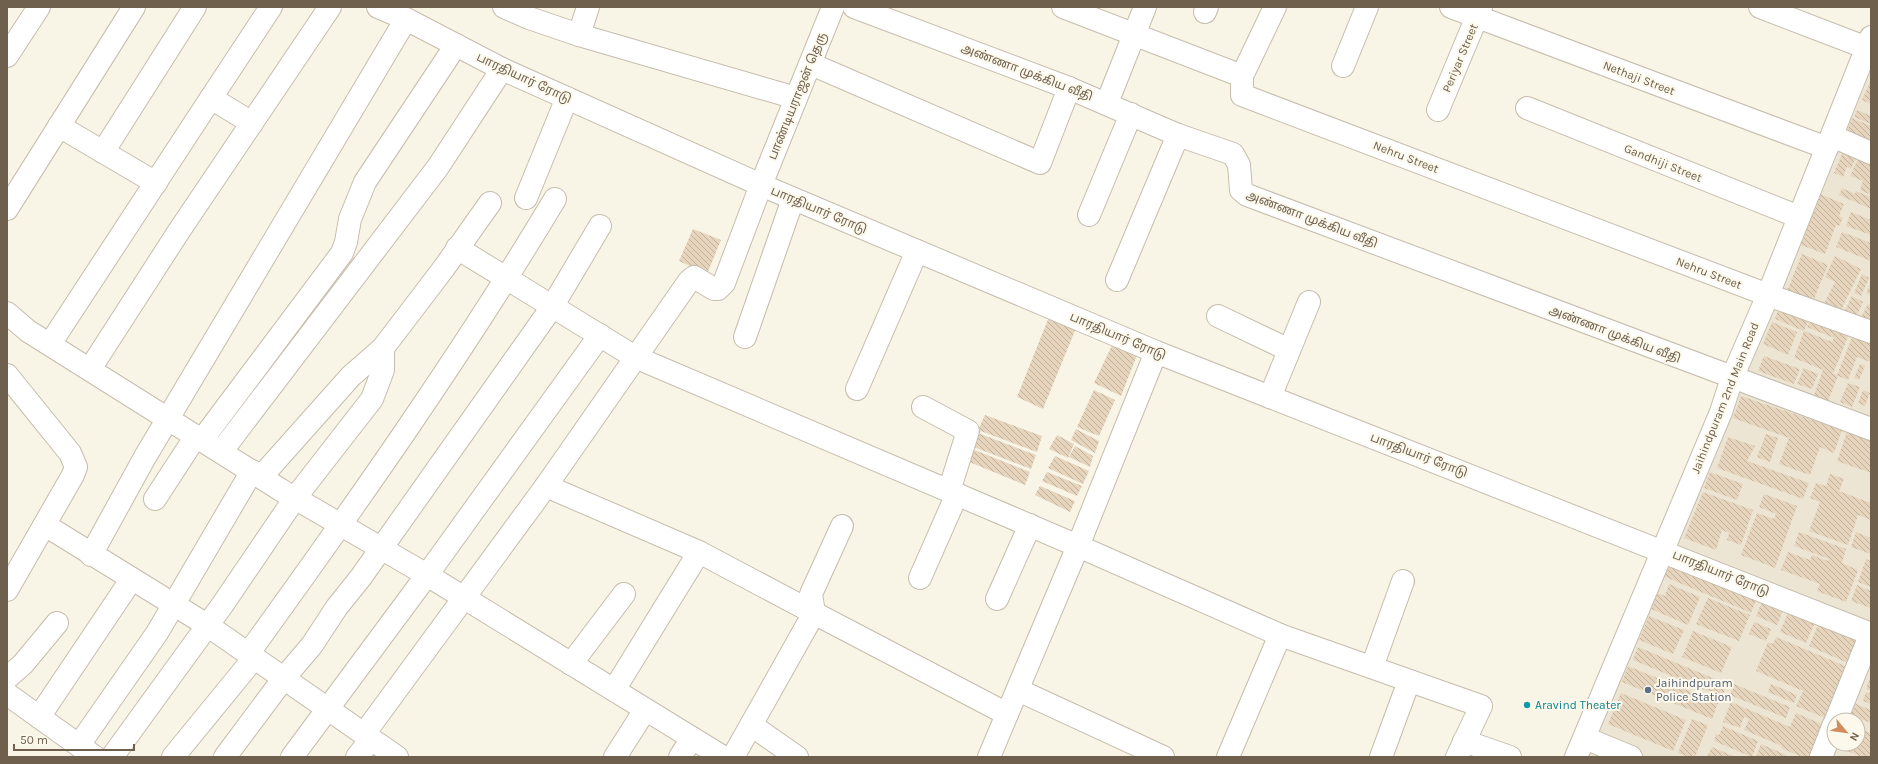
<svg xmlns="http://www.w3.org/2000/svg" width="1878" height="764" font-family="Karla,'Noto Sans Tamil',sans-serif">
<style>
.residential{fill:#ede5d3;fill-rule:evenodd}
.building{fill:url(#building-back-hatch)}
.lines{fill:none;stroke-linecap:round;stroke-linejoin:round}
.minor-casing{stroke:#c6bcac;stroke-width:24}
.minor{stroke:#fff;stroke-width:22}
.service-dot{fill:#5c6f8a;stroke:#fcf9ec;stroke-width:1.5}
.culture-dot{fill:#0f9aa8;stroke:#fcf9ec;stroke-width:1.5}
.labels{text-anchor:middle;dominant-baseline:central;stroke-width:4;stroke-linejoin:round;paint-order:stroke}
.street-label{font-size:12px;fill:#6f604e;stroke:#fcf9ec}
.service-label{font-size:12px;fill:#4e5e75;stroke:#fcf9ec;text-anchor:start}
.culture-label{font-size:12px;fill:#0d838f;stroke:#fcf9ec;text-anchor:start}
</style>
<defs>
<pattern id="building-back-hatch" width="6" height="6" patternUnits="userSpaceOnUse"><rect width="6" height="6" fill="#e6d5bc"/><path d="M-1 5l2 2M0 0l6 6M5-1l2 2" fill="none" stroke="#bfb09b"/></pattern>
</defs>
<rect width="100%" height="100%" fill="#f9f5e6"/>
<!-- residential -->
<path class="residential" d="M1871 65V757H1585ZM1834 720H1858V744H1834Z"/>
<!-- building -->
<g class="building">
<polygon points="1871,80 1871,104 1862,100"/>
<polygon points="1857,110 1871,116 1871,124 1854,117"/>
<polygon points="1852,118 1871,126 1871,143 1846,133"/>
<polygon points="1845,147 1858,153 1851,169 1847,167 1843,177 1834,173"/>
<polygon points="1860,154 1871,159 1871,195 1860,190 1863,181 1850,176"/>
<polygon points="1842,188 1855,194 1856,191 1871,197 1871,209 1839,195"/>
<polygon points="1820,194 1844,204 1839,216 1843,218 1839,226 1836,225 1825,254 1801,245"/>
<polygon points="1851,212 1871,220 1871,235 1846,226"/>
<polygon points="693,229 721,240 707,274 679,261"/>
<polygon points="1842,232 1871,243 1871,261 1836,247"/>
<polygon points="1802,254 1828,265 1811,306 1785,296"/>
<polygon points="1835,256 1861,269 1838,316 1822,308 1835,282 1825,277"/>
<polygon points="1862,274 1869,278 1861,296 1854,293"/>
<polygon points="1871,283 1871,295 1866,293"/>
<polygon points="1852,296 1863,302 1854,321 1843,315"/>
<polygon points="1781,302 1811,314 1804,331 1775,319"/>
<polygon points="1868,304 1871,305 1871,330 1857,325"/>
<polygon points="1813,314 1851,329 1833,374 1837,375 1855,330 1871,336 1870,362 1857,357 1848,380 1838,376 1828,401 1814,395 1823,370 1794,358 1804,331 1832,342 1834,338 1807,327"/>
<polygon points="1049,317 1076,328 1043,409 1017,397"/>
<polygon points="1772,322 1797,332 1788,355 1763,344"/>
<polygon points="1114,341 1139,350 1121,396 1094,383"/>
<polygon points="1764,356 1800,369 1794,384 1758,371"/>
<polygon points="1860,364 1865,366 1859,380 1854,378"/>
<polygon points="1804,368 1818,374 1812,389 1797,384"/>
<polygon points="1848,383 1860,387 1852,407 1840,402"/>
<polygon points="1094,390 1115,400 1099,436 1077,427"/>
<polygon points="1863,390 1870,393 1865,406 1858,403"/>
<polygon points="1741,396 1842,430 1834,453 1820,447 1810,475 1779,464 1789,438 1733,418"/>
<polygon points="985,415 1042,436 1037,452 978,430"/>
<polygon points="1076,429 1099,441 1095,453 1071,440"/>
<polygon points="1847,432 1871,441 1871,473 1837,461"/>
<polygon points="978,433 1036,455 1031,469 971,446"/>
<polygon points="1766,434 1778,438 1770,462 1757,457"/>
<polygon points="1057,435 1074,444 1068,458 1049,449"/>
<polygon points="1728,437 1755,446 1747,461 1809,483 1803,499 1717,468"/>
<polygon points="1075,446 1093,456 1090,467 1069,457"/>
<polygon points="972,449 1030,472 1025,485 967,461"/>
<polygon points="1055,456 1089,471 1083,484 1048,468"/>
<polygon points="1047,472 1082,486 1077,496 1042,481"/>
<polygon points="1710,472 1743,484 1737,500 1704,488"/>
<polygon points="1830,474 1844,479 1839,491 1871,503 1871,520 1858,515 1848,545 1809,531 1820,502 1810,498 1816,483 1826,486"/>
<polygon points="1040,486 1075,501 1070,512 1035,495"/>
<polygon points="1703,492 1753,510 1741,545 1727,540 1729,533 1722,530 1716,550 1684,538"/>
<polygon points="1764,494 1797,506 1775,568 1741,555 1757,513 1774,519 1776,514 1759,507"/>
<polygon points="1799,532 1846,549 1842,563 1858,570 1846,602 1817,591 1820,584 1781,570 1788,552 1810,560 1812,555 1828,561 1829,559 1794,546"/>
<polygon points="1856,532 1871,538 1871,554 1851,547"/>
<polygon points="1671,556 1759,593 1751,613 1663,576"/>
<polygon points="1866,559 1871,561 1871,587 1858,582"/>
<polygon points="1669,584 1700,597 1688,625 1651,609 1658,593 1665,596"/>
<polygon points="1857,585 1871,591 1871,608 1851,601"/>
<polygon points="1765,594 1786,603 1777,625 1756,616"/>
<polygon points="1708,598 1750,615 1739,641 1696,624"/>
<polygon points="1792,603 1818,616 1806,643 1780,632"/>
<polygon points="1649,616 1684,630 1673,654 1639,640"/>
<polygon points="1754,622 1771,629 1766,641 1749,634"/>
<polygon points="1818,625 1843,636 1848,626 1866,634 1852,665 1809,646"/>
<polygon points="1693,631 1732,647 1721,673 1682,657"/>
<polygon points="1776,637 1845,666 1825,718 1796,706 1803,691 1756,671 1768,642 1773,644"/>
<polygon points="1638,647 1727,684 1722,697 1633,660"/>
<polygon points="1628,666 1718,703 1712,719 1622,682"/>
<polygon points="1871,675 1871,691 1866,689"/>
<polygon points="1734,684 1790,707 1786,718 1730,695"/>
<polygon points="1771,684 1797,695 1794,703 1768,692"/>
<polygon points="1866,692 1871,694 1871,704 1863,701"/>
<polygon points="1621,693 1686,720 1673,751 1608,724"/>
<polygon points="1731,702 1790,727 1796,713 1824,725 1810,757 1802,757 1781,748 1782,746 1744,730 1749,719 1744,717 1740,728 1723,722"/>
<polygon points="1854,703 1871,710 1871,723 1849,715"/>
<polygon points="1692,719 1708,725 1695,757 1689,757 1678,753"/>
<polygon points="1858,723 1864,726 1863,730 1871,733 1871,757 1862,757 1842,749 1844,744 1858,744"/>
<polygon points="1723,726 1758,741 1752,757 1714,741 1716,734 1719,735"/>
<polygon points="1761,744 1786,755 1786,757 1756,757"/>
<polygon points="1712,747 1736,757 1707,757"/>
</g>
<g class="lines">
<defs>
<g id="minor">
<polyline points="378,7 406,19 502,69 761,185 1156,352 1871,634"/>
<polyline points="504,7 529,18 579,35"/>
<polyline points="588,7 579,35 796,98"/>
<polyline points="854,7 1069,88 1178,135 1233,154 1239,165 1241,190 1247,195 1871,429"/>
<polyline points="1063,7 1242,76 1242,95 1768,295 1871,332"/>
<polyline points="1451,7 1827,148"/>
<polyline points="1760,7 1867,48"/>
<polyline points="1205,12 1207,7"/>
<polyline points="7,56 39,7"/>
<polyline points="811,64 1040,163 1069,88"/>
<polyline points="1343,66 1367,7"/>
<polyline points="1242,76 1275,7"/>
<polyline points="211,98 271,7"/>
<polyline points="1107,103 1145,7"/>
<polyline points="1527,108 1799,217"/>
<polyline points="1438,110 1481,7"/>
<polyline points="59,126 156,183"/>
<polyline points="1832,136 1871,153"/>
<polyline points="103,152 195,7"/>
<polyline points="526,198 567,98"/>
<polyline points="7,209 134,7"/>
<polyline points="1089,215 1131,114"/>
<polyline points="457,248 635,357 1078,546 1280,635 1481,706 1457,757"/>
<polyline points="1117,280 1178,135"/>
<polyline points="7,313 28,331 281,490 427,575 292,757"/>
<polyline points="1218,316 1289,350"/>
<polyline points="600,335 427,575 723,757"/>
<polyline points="745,337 793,199"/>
<polyline points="50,344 211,98 252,123"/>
<polyline points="90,369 179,231 330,7"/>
<polyline points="7,375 70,453 76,467 73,475 7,590"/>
<polyline points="857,389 917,251"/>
<polyline points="1270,397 1309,302"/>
<polyline points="923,407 968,431 949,491"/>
<polyline points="202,440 342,253 346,242 350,219 365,182 456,45"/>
<polyline points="221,452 438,167 502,69"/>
<polyline points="261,477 351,376 383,348 444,268 490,203"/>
<polyline points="546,486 699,552 814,613"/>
<polyline points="155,499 196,436"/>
<polyline points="44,526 53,530 207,625 397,757"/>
<polyline points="91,555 145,457 406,19"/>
<polyline points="920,578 957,494"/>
<polyline points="997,599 1030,525"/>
<polyline points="814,613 811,594 842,526"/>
<path d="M248 654C355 506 461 356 555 199"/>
<polyline points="571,664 624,594"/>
<polyline points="1372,667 1403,581"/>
<polyline points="7,678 23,664 57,623"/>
<polyline points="614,690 699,552"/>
<polyline points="1018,690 1163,757"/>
<polyline points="7,694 95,757"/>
<polyline points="39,717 131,580"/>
<polyline points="1836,720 1871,633"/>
<polyline points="751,725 797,757"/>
<polyline points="364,734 546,486 689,281 694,277 714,289 718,289 724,283 761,185 833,7"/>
<polyline points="1585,738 1631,757"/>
<polyline points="1464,741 1510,757"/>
<polyline points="79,745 157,633 252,471"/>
<polyline points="112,757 223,604 295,498 372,399 383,370 383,348"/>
<polyline points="173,757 254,658"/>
<polyline points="225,757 284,678 312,645 337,607 361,577 552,307 600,226"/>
<polyline points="357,757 371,739"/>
<polyline points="615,757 645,710"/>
<polyline points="680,757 692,738"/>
<polyline points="733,757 814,613 1007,714"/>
<polyline points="989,757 1078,546 1156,352"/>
<polyline points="1228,757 1280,635"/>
<polyline points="1381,757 1409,681"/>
<polyline points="1576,757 1721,412 1732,378 1768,295 1871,37"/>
<polyline points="1821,757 1834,724"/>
</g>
</defs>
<!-- minor casing -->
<use href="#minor" class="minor-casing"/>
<!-- minor -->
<use href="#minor" class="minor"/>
</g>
<!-- markers -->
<circle class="service-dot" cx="1648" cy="690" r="4"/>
<circle class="culture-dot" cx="1527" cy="705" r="4"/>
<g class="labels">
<!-- street labels -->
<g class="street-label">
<text transform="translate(1460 58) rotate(-67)">Periyar Street</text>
<text transform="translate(1027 72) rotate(21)">அண்ணா முக்கிய வீதி</text>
<text transform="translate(524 78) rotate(25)">பாரதியார் ரோடு</text>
<text transform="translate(1639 78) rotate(21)">Nethaji Street</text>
<text transform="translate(797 96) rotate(-68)">பாண்டியராஜன் தெரு</text>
<text transform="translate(1406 157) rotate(21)">Nehru Street</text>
<text transform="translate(1663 163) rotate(22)">Gandhiji Street</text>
<text transform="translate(819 210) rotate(23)">பாரதியார் ரோடு</text>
<text transform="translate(1312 219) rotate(21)">அண்ணா முக்கிய வீதி</text>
<text transform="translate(1709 273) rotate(21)">Nehru Street</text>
<text transform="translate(1615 334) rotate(21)">அண்ணா முக்கிய வீதி</text>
<text transform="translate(1118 336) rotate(23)">பாரதியார் ரோடு</text>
<text transform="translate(1725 398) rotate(-68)">Jaihindpuram 2nd Main Road</text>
<text transform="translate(1419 455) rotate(21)">பாரதியார் ரோடு</text>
<text transform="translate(1721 573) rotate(22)">பாரதியார் ரோடு</text>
</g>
<!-- service labels -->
<g class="service-label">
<text x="1656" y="683">Jaihindpuram<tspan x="1656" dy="14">Police Station</tspan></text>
</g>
<!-- culture labels -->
<g class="culture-label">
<text x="1535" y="705">Aravind Theater</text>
</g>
</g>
<!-- border -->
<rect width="1878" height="764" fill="none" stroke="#6f604e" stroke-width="16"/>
<!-- north arrow -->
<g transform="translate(1846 732) rotate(119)"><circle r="19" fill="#fcf9ec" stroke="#c4bcad"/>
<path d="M0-3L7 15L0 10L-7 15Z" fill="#d38c5b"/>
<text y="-6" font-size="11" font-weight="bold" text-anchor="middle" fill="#6f604e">N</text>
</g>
<!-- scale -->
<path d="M14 744v6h120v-6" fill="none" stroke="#6f604e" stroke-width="2"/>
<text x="20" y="744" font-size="12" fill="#6f604e" stroke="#fcf9ec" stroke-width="3" paint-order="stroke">50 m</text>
</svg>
